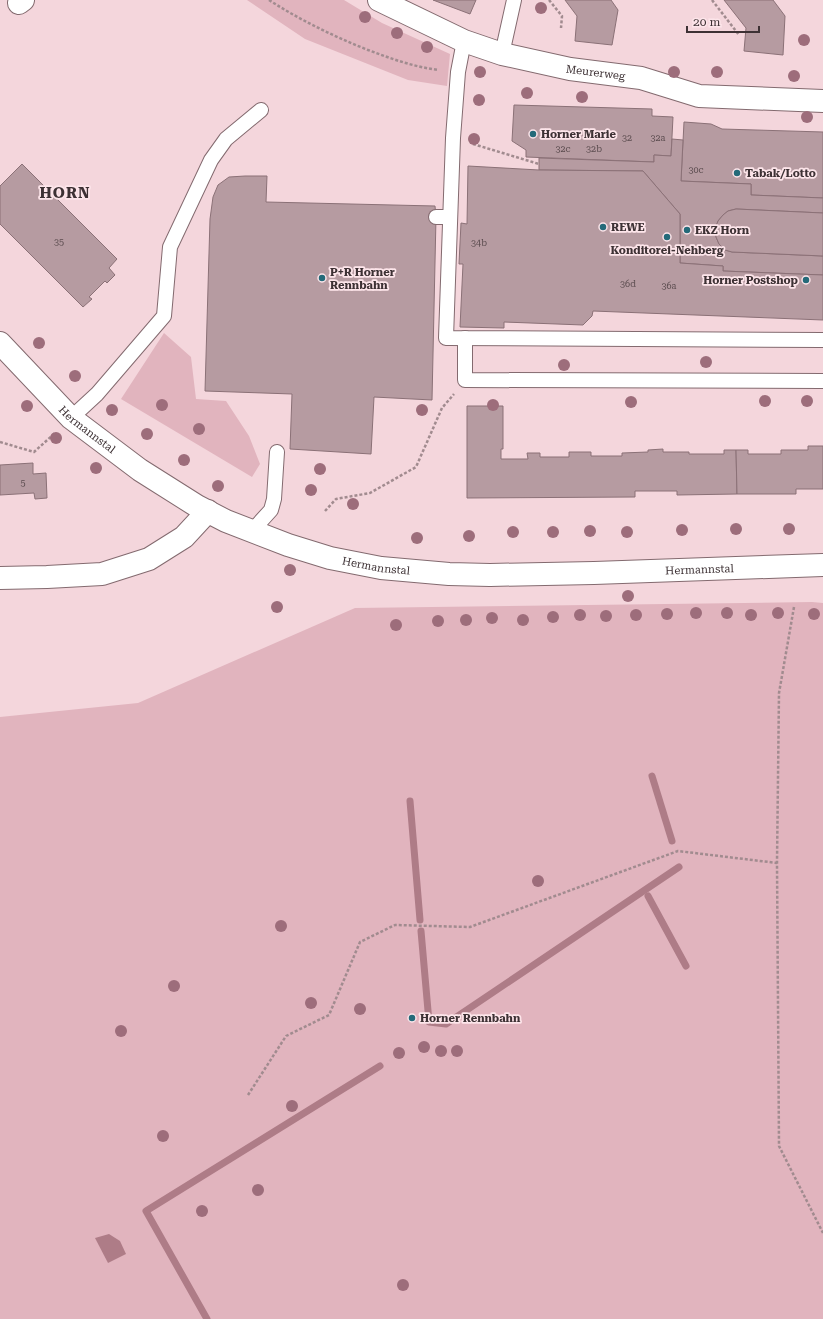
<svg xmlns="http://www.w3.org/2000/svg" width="823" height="1319" font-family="'Roboto Serif',serif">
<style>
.green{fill:#e1b4be}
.water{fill:#ae7c87}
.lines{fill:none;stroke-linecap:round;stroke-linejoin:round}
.stream{stroke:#ae7c87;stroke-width:7}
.building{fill:#b69ba1;stroke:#8b7177}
.service-casing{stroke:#836a6f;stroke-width:16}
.minor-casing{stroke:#836a6f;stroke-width:24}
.tertiary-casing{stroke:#836a6f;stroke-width:24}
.path{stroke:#a18b8f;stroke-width:2.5;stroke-dasharray:3 2;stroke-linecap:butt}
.service{stroke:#fff;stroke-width:14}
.minor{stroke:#fff;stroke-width:22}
.tertiary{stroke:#fff;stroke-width:22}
.tree{fill:#9d6d7b}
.poi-dot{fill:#246a79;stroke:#fde5ea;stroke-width:1.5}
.labels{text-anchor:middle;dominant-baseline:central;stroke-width:3.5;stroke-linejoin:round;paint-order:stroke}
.number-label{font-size:9px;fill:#5b4c4f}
.street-label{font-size:11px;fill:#3d3134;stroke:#fde5ea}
.poi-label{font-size:11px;font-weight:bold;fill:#3d3134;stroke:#fde5ea;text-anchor:start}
.district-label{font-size:15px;font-weight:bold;letter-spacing:1px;fill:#3d3134;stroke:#fde5ea}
</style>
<rect width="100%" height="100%" fill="#f4d6dc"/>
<!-- green -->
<g class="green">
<polygon points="247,0 344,0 382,23 450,54 447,86 408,80 305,39"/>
<polygon points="164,333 191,357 196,399 226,401 249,436 260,464 252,477 121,399"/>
<polygon points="812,602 823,603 823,1319 0,1319 0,717 138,703 355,608"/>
</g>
<!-- water -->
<polygon class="water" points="109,1234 120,1241 126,1254 108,1263 95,1238"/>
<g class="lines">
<!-- stream -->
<g class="stream">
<polyline points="652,776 672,841"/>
<polyline points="410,801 420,920"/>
<polyline points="648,896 686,966"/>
<polyline points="421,931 429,1022 446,1024 679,867"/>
<polyline points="207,1319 146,1211 380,1066"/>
</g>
</g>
<!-- building -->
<g class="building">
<polygon points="433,0 476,0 470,14"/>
<polygon points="565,0 611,0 618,10 612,45 575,41 577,16"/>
<polygon points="724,0 773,0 785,16 783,55 744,51 746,28"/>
<polygon points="514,105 652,109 652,116 673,117 671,156 654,155 654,162 526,157 526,150 512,141"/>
<polygon points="684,122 711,124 722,129 823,132 823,198 751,195 751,184 681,181"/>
<polygon points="672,139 683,140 681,181 751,184 751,195 823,198 823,213 736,209 728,211 723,215 718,221 715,229 716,237 719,244 725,250 732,252 823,256 823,275 723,271 723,266 680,263 680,214 643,171 539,170 539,158 654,162 654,155 671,156"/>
<polygon points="22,164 117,259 109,268 115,275 107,283 105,281 89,297 92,299 83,307 0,224 0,186"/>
<polygon points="468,166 539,170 643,171 680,214 680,263 723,266 723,271 823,275 823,320 593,311 592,316 583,325 504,322 504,328 460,327 463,264 459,264 461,223 467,224"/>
<polygon points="245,176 267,176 266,202 435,206 436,217 432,400 374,397 371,454 290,449 292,394 205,391 210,219 213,197 218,185 229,177"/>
<polygon points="736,209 823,213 823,256 732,252 725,250 719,244 716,237 715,229 718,221 723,215 728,211"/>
<polygon points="467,406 503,406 503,449 501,449 501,459 528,459 527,453 540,453 540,457 569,457 569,452 591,452 591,456 622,456 622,453 648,452 648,450 663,449 663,452 689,452 689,454 724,454 724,450 736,450 737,494 677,495 677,491 635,491 635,497 467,498"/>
<polygon points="808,446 823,446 823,489 796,489 796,494 737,494 736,450 748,450 748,454 781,454 781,450 808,450"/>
<polygon points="33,463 33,474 46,473 47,498 35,499 34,493 0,495 0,465"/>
</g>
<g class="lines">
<defs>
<g id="service">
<polyline points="464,41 458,72 453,138 446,338 823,340"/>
<polyline points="502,54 514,0"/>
<polyline points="436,217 450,217"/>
<polyline points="465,338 465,380 823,381"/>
<polyline points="71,418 97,394 164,316 170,247 211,160 226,139 261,110"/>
<polyline points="252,531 271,510 274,499 277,452"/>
</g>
<g id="minor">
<path id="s1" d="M379 0 464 41 502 54 570 69 641 78 699 96 823 101"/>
<polyline points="0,578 47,577 102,574 149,559 184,537 208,511"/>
</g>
<g id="tertiary">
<polyline points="19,3 23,0"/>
<path id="s2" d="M0 343 71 418 140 470 197 506 226 521 288 545 330 558 381 568 449 574 490 575 594 573 823 565"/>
</g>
</defs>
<!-- service casing -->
<use href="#service" class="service-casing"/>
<!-- minor casing -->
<use href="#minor" class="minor-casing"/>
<!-- tertiary casing -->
<use href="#tertiary" class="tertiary-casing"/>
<!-- path -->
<g class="path">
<path d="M269 0C300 20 333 36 368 50 392 59 414 67 439 70"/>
<polyline points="549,0 562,16 561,28"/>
<polyline points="712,0 739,35"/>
<polyline points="473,144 539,164"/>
<polyline points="0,442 34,452 55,433"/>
<polyline points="325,511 336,499 370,493 416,467 442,408 454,394"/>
<polyline points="794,607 779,693 777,863 779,1146 823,1233"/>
<polyline points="248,1095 286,1036 329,1015 360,942 395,925 470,927 678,851 777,863"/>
</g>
<!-- service -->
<use href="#service" class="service"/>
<!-- minor -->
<use href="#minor" class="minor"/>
<!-- tertiary -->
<use href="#tertiary" class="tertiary"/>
</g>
<!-- trees -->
<g class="tree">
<circle cx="541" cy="8" r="6"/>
<circle cx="365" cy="17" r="6"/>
<circle cx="397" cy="33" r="6"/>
<circle cx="804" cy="40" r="6"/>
<circle cx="427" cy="47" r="6"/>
<circle cx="480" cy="72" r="6"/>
<circle cx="674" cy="72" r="6"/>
<circle cx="717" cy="72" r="6"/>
<circle cx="794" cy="76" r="6"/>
<circle cx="527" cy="93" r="6"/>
<circle cx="582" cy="97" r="6"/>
<circle cx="479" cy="100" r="6"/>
<circle cx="807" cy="117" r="6"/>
<circle cx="474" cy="139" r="6"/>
<circle cx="39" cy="343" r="6"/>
<circle cx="706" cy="362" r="6"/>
<circle cx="564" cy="365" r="6"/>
<circle cx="75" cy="376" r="6"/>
<circle cx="765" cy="401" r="6"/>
<circle cx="807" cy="401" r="6"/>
<circle cx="631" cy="402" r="6"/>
<circle cx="162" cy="405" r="6"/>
<circle cx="493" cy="405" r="6"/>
<circle cx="27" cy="406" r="6"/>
<circle cx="112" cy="410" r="6"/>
<circle cx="422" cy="410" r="6"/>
<circle cx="199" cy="429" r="6"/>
<circle cx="147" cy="434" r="6"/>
<circle cx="56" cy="438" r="6"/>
<circle cx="184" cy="460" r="6"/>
<circle cx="96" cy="468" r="6"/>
<circle cx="320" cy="469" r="6"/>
<circle cx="218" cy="486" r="6"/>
<circle cx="311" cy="490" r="6"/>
<circle cx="353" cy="504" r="6"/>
<circle cx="736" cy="529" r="6"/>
<circle cx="789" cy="529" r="6"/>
<circle cx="682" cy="530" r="6"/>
<circle cx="590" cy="531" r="6"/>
<circle cx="513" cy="532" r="6"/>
<circle cx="553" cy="532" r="6"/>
<circle cx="627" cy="532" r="6"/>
<circle cx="469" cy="536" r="6"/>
<circle cx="417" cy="538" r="6"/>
<circle cx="290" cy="570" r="6"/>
<circle cx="628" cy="596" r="6"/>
<circle cx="277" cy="607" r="6"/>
<circle cx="696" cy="613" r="6"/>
<circle cx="727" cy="613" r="6"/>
<circle cx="778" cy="613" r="6"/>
<circle cx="667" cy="614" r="6"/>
<circle cx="814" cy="614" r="6"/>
<circle cx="580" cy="615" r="6"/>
<circle cx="636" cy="615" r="6"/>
<circle cx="751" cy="615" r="6"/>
<circle cx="606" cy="616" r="6"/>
<circle cx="553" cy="617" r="6"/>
<circle cx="492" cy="618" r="6"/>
<circle cx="466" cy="620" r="6"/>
<circle cx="523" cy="620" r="6"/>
<circle cx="438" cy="621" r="6"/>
<circle cx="396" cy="625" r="6"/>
<circle cx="538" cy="881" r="6"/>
<circle cx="281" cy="926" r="6"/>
<circle cx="174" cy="986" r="6"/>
<circle cx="311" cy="1003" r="6"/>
<circle cx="360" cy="1009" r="6"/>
<circle cx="121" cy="1031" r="6"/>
<circle cx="424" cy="1047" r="6"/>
<circle cx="441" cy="1051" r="6"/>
<circle cx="457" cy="1051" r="6"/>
<circle cx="399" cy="1053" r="6"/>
<circle cx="292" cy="1106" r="6"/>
<circle cx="163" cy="1136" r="6"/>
<circle cx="258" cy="1190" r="6"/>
<circle cx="202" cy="1211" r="6"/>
<circle cx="403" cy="1285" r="6"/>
</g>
<!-- markers -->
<g class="poi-dot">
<circle cx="533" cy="134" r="4"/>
<circle cx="737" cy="173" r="4"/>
<circle cx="603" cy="227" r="4"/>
<circle cx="687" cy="230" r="4"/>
<circle cx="667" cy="237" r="4"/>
<circle cx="322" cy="278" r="4"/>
<circle cx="806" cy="280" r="4"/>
<circle cx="412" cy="1018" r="4"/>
</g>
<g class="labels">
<!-- number labels -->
<g class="number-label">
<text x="627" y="138">32</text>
<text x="658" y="138">32a</text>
<text x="563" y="149">32c</text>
<text x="594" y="149">32b</text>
<text x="696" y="170">30c</text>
<text x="59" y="242">35</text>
<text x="479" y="243">34b</text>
<text x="628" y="284">36d</text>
<text x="669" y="286">36a</text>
<text x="23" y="483">5</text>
</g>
<!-- street labels -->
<g class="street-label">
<text stroke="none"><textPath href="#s1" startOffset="230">Meurerweg</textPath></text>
<text stroke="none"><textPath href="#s2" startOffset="123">Hermannstal</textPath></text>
<text stroke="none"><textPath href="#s2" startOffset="447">Hermannstal</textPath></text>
<text stroke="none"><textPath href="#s2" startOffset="771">Hermannstal</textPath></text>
</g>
<!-- poi labels -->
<g class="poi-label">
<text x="541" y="134">Horner Marie</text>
<text x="745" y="173">Tabak/Lotto</text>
<text x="611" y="227">REWE</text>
<text x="695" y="230">EKZ Horn</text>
<text x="667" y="250" text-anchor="middle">Konditorei-Nehberg</text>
<text x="330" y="272">P+R Horner<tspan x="330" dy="13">Rennbahn</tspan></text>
<text x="798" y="280" text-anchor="end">Horner Postshop</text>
<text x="420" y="1018">Horner Rennbahn</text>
</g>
<!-- district labels -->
<g class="district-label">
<text x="65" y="193">HORN</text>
</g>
</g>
<!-- scale -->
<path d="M687 26v6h72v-6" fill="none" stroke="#3d3134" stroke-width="2"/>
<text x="693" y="26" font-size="12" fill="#3d3134" stroke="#fde5ea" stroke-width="3" paint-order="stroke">20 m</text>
</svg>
